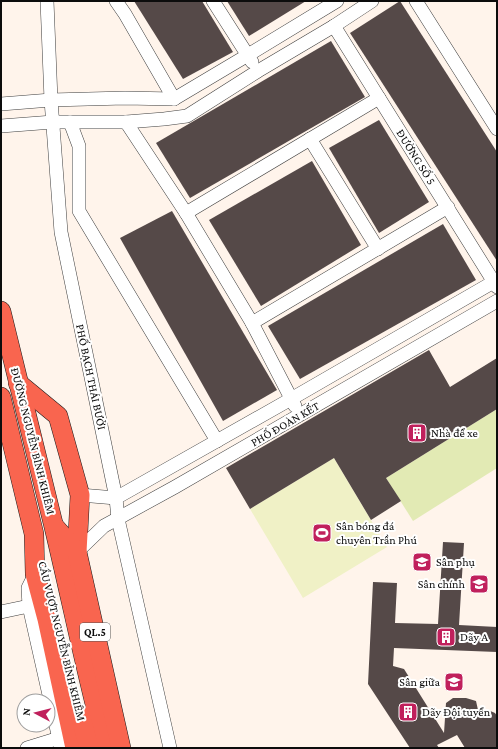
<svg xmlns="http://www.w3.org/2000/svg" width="498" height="749" font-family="'Crimson Pro',serif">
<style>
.green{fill:#e2eab4}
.pitch{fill:#f0f1c6}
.building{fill:#554948}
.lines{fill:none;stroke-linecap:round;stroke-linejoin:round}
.minor-casing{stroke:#3f3f3f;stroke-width:14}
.highway-casing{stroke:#1d1d1d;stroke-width:20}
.minor{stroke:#fff;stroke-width:13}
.highway{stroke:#f9654f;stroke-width:19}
.labels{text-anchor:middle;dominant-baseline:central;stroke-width:4;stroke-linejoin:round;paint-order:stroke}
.shield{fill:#fff;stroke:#555;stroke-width:1}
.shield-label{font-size:11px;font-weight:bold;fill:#0c0c0c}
.street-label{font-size:12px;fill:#0c0c0c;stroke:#fff}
.poi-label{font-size:12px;fill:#0c0c0c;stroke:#fff;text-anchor:start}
</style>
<rect width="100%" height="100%" fill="#fff4eb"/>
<!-- green -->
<polygon class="green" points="497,409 497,468 413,521 386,478"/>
<!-- pitch -->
<polygon class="pitch" points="334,458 387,547 303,598 250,509"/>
<!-- building -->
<g class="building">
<polygon points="134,1 202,1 233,52 183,79"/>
<polygon points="227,1 306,1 249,36"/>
<polygon points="400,1 497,152 497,261 350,33"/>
<polygon points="331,41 365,97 190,198 156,143"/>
<polygon points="379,120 429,202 379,233 329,148"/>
<polygon points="312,161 361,245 261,306 209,220"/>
<polygon points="172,211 277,390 223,421 120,238"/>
<polygon points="443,224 476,280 300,379 268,326"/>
<polygon points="429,350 450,387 497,358 497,409 386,478 401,501 371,520 334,458 250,509 226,468"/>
<polygon points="443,542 464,543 459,625 497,627 497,652 394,648 393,666 404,669 444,733 446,703 453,698 466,698 476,701 478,710 488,710 495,713 497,716 497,748 465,748 457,735 437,745 439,748 410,748 368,684 373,582 397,583 395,623 438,624"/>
</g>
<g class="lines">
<defs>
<g id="minor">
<polyline points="47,1 51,100 61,232 116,498 118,519 170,748"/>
<polyline points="116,1 125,14 174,99"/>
<polyline points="213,1 252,62"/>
<polyline points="416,1 497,129"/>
<polyline points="334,26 497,287"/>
<polyline points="1,104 51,100 125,98 174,99 248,55 337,1"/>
<polyline points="70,122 79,146 79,211 217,441"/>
<polyline points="126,122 186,213 252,323 295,406"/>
<polyline points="1,126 53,122 126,122 164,119 187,116 258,71 334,26 372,1"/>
<polyline points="310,139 378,249"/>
<polyline points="186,213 379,98"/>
<polyline points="252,323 448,207"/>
<polyline points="80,495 116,498 291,399 497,280"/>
<polyline points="77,552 104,526 175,487 497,301"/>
<polyline points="35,574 28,588 29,606 61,748"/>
<polyline points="1,612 29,606"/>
<polyline points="27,748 66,736"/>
</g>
<g id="highway">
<path d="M1 311C18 382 36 452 53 523 71 598 86 673 106 748"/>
<polyline points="18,383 58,416 80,495 77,552"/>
<polyline points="1,397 34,534 35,574 47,619 75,748"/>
<polyline points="55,527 77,552 121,748"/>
<polyline points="80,714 89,748"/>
</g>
</defs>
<!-- minor casing -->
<use href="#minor" class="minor-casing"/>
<!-- highway casing -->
<use href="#highway" class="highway-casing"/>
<!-- minor -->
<use href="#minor" class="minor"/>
<!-- highway -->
<use href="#highway" class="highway"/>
</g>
<!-- icons -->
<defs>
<symbol id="building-square" viewBox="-11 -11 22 22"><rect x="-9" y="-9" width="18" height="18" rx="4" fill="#c0205c" stroke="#fff"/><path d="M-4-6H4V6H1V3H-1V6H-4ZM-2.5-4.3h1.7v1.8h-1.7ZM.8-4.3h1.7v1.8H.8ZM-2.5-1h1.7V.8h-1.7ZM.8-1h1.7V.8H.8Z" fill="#fff"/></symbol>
<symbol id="stadium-square" viewBox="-11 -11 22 22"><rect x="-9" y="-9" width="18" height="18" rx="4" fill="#c0205c" stroke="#fff"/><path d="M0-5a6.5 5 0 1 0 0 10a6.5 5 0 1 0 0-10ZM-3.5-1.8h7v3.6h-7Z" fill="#fff"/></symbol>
<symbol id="school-square" viewBox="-11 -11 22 22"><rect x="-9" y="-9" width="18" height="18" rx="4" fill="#c0205c" stroke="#fff"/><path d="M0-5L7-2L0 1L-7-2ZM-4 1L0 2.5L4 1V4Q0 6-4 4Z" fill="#fff"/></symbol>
</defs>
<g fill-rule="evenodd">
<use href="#building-square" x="406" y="422" width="22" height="22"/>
<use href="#stadium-square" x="311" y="522" width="22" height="22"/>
<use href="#school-square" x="411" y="551" width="22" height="22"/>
<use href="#school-square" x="468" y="573" width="22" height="22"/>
<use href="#building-square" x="435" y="626" width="22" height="22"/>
<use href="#school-square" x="443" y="671" width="22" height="22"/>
<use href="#building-square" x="397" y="701" width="22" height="22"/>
</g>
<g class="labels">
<!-- shield labels -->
<rect class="shield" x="80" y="623" width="30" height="18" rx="3"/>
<g class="shield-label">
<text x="95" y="632">QL.5</text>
</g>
<!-- street labels -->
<g class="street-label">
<text transform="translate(416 157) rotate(58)">ĐƯỜNG SỐ 5</text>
<text transform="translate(91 377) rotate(78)">PHỐ BẠCH THÁI BƯỞI</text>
<text transform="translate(285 424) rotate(-30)">PHỐ ĐOÀN KẾT</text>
<text transform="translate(33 441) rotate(76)">ĐƯỜNG NGUYỄN BÌNH KHIÊM</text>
<text transform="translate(62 641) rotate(76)">CẦU VƯỢT NGUYỄN BỈNH KHIÊM</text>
</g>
<!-- poi labels -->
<g class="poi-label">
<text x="431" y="433">Nhà để xe</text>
<text x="336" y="526">Sân bóng đá<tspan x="336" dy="14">chuyên Trần Phú</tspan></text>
<text x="436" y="562">Sân phụ</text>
<text x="465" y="584" text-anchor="end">Sân chính</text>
<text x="460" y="637">Dãy A</text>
<text x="440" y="682" text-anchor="end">Sân giữa</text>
<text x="422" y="712">Dãy Đội tuyển</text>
</g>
</g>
<!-- border -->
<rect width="498" height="749" fill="none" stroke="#0c0c0c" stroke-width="4"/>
<!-- north arrow -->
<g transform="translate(36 713) rotate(277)"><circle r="19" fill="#ffffff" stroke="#9e9e9e"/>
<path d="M0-3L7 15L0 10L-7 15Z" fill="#c0205c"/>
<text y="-6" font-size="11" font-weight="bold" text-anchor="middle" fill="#0c0c0c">N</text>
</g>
</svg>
